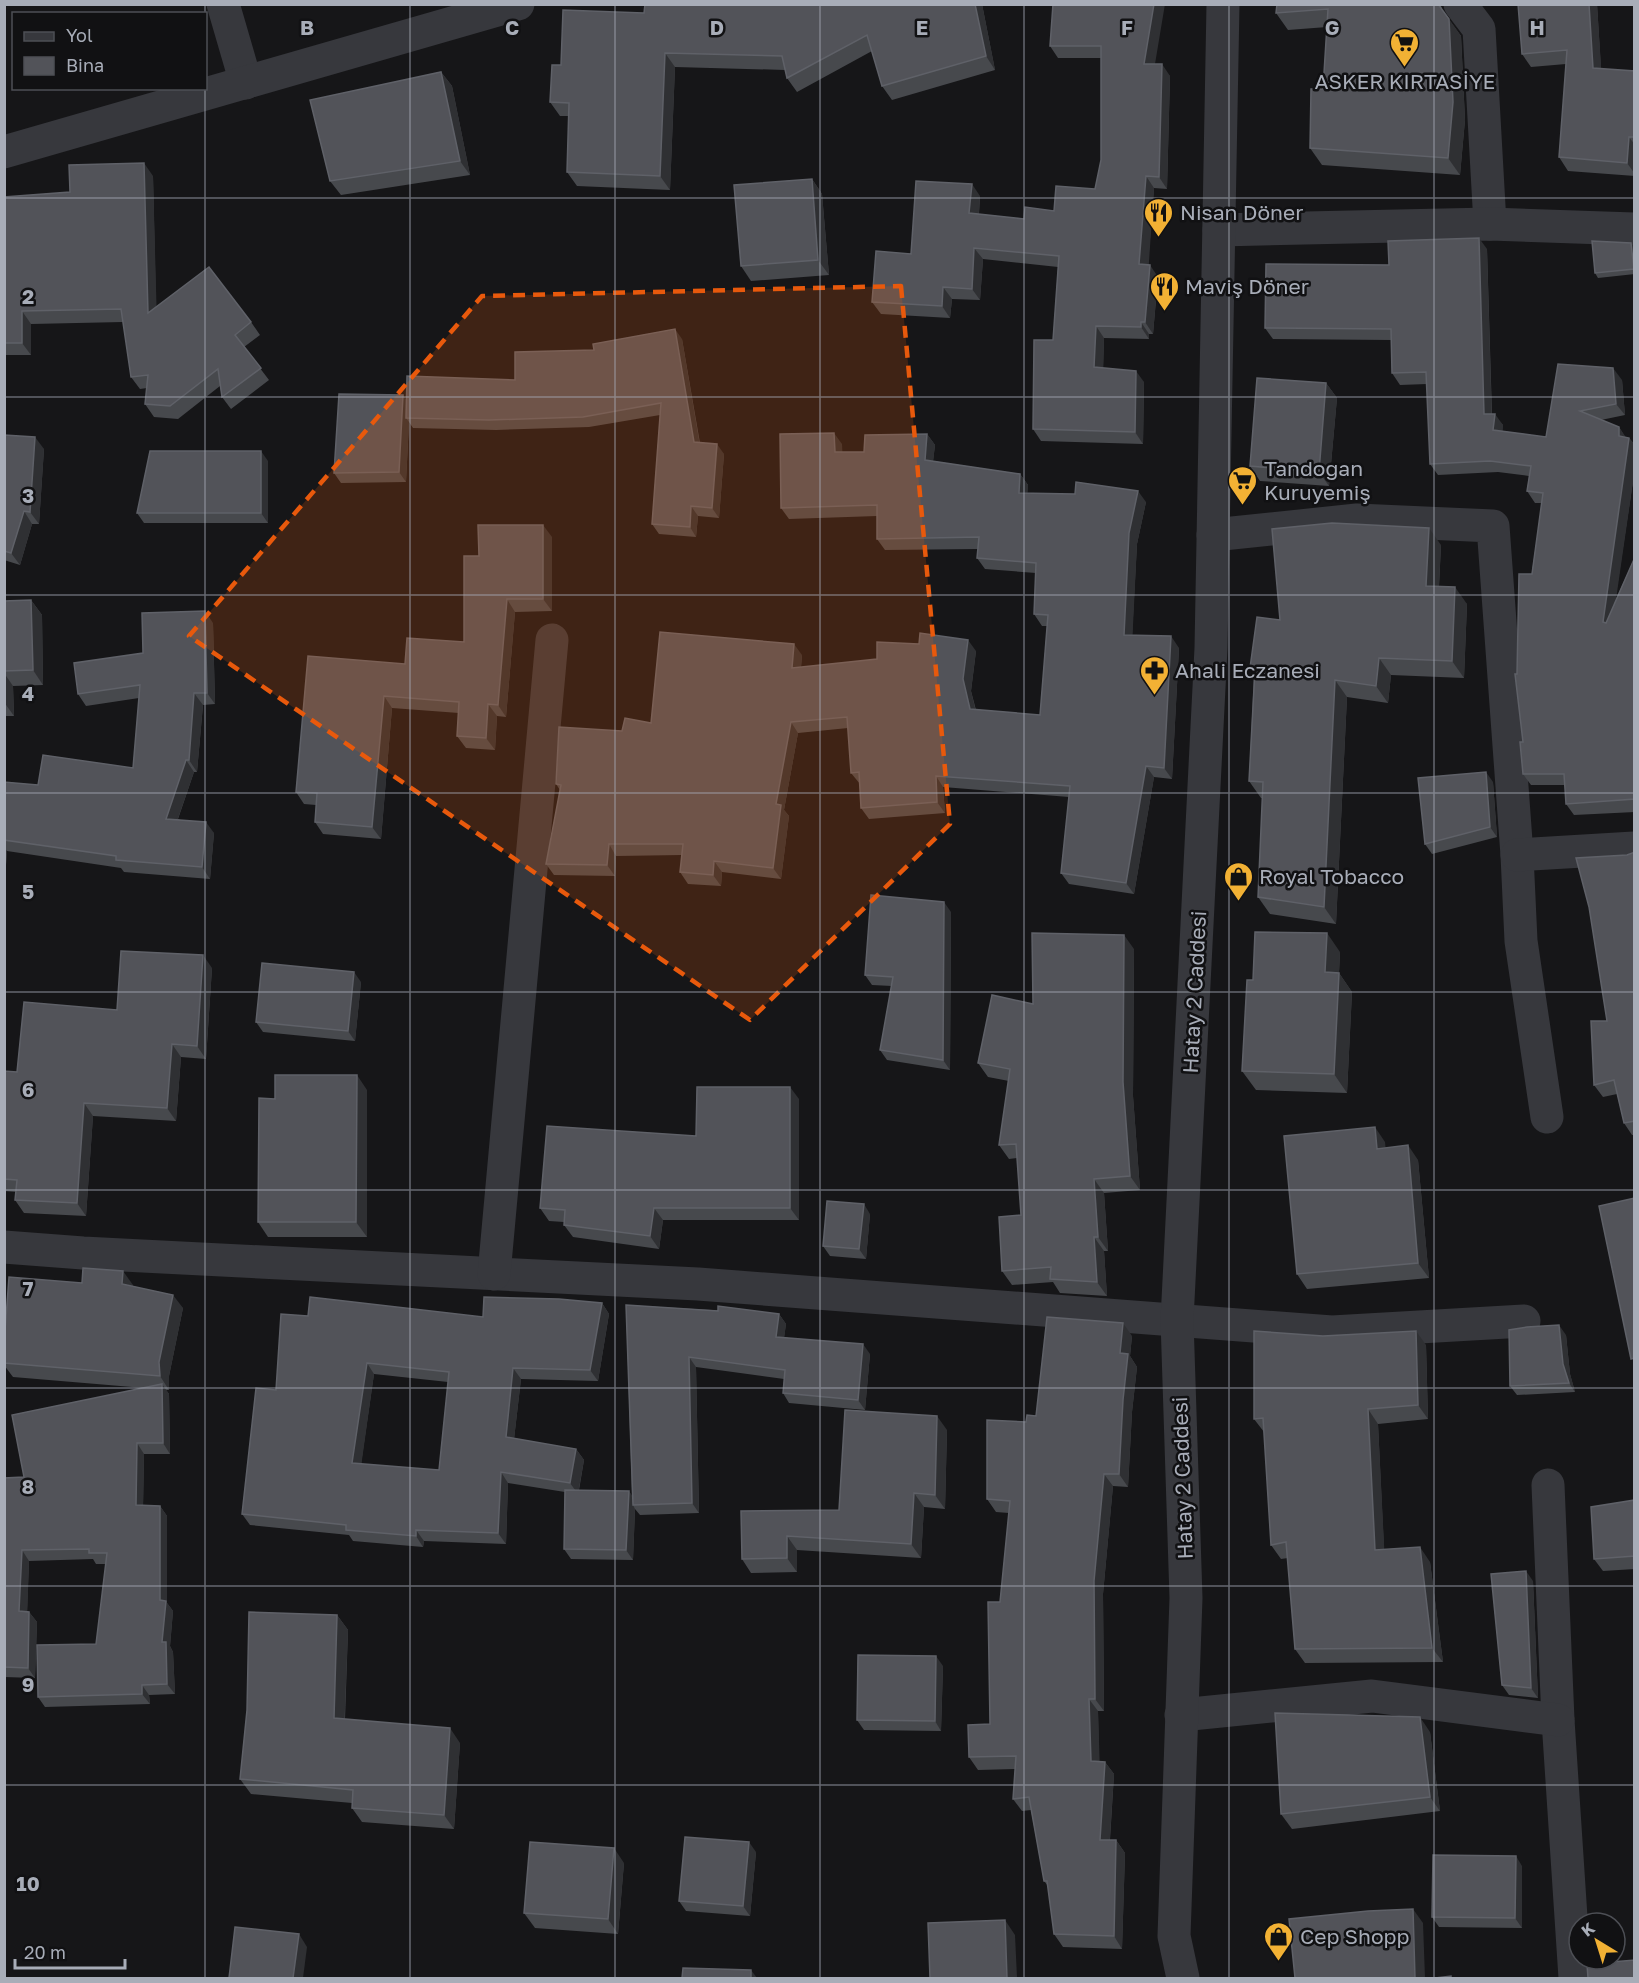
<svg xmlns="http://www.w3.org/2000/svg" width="1639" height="1983" font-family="'Golos Text',sans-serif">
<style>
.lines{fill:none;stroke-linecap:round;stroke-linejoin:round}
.minor{stroke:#37383d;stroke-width:33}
.tertiary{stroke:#37383d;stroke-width:33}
.wall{fill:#47494d;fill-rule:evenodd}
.shaded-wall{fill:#2f3033}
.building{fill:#525359;stroke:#5f6168;stroke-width:1.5;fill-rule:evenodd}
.marked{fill:#e8590c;fill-opacity:0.2;stroke:#e8590c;stroke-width:4.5;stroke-dasharray:12 8;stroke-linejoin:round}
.grid{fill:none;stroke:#a8adb8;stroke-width:1.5;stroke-opacity:0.55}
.labels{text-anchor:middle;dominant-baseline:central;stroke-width:5;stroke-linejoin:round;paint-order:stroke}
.poi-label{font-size:21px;fill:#a8adb8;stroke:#111113;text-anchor:start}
.street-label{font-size:21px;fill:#a8adb8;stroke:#111113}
.grid-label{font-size:20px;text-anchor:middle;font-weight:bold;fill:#a8adb8;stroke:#111113;stroke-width:5;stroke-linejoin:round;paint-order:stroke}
</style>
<rect width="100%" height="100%" fill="#161618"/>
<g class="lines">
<!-- minor -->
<g class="minor">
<polyline points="223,4 246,83"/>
<polyline points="1460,4 1479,29 1490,224"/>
<polyline points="1219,230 1490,224 1634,229"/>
<polyline points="1213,535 1357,520 1493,526 1517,855 1521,941 1547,1117"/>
<polyline points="1517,855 1634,848"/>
<polyline points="4,1247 83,1253 698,1284 1332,1332 1524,1321"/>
<polyline points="494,1274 552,640"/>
<polyline points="1548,1485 1558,1720 1575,1978"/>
<polyline points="1181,1715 1372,1696 1558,1720"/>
</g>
<!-- tertiary -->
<g class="tertiary">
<polyline points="4,152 518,4"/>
<polyline points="1183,1978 1174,1936 1186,1598 1177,1320 1211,648 1223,4"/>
</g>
</g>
<!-- wall -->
<g class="wall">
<polygon points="645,4 982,4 995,70 892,100 882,86 872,51 797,92 787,78 785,70 675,67 670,190 577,186 567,172 569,116 560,116 550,102 561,65 644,13"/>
<polygon points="1053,4 1155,64 1170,76 1167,189 1154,188 1148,265 1158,277 1153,334 1149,334 1149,339 1104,338 1103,368 1144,382 1143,444 1041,441 1033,429 1053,340 1058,267 983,259 980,300 952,299 950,318 881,314 872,302 911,254 980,196 979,214 1024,219 1054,211 1095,189 1101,160 1101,58 1058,58 1050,46"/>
<polygon points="1277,4 1441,6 1444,13 1461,36 1465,120 1460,175 1322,165 1310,148 1323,89 1327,27 1288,30 1276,13"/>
<polygon points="1518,4 1597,4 1601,69 1635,71 1635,176 1568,171 1559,157 1566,64 1531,67 1522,54"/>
<polygon points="441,72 452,86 470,175 341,195 330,181"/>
<polygon points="153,176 156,307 251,322 260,335 244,347 269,380 231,409 222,397 220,386 178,419 154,417 145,404 147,388 140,389 131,377 123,322 31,324 31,355 4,355 4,197 70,192"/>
<polygon points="812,179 822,194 829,275 751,281 741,266"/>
<polygon points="1631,243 1635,248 1635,274 1598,278 1595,273"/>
<polygon points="1487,249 1492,414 1503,425 1502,431 1546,437 1622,380 1625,415 1601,420 1619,427 1625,437 1629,438 1635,445 1635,468 1615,601 1635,557 1635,812 1574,815 1566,804 1565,785 1531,785 1523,774 1523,742 1517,674 1542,503 1535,503 1527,491 1529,476 1498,472 1438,475 1430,464 1427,384 1400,385 1392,373 1391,340 1273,339 1265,328 1389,265"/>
<polygon points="682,339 700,443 724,454 719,518 698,516 696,537 659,534 652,524 660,415 589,427 496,430 413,428 409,422 406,482 341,483 334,473 403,395 406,400 515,380 594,350"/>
<polygon points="1326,383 1337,398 1329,486 1260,481 1250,466"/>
<polygon points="927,434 935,445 933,461 1020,474 1028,485 1027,493 1146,502 1137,544 1132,636 1179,648 1172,779 1154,777 1134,894 1069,884 1061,873 1069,797 943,787 945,813 869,819 861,808 860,784 851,773 848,728 798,733 784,810 789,816 781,879 722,872 721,886 688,884 680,872 682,855 616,856 615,876 554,875 546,864 560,790 556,784 622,731 651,723 802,655 801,667 976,651 971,691 976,710 1040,715 1047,626 1042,626 1034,614 1036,573 985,569 977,558 978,549 885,550 877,539 877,516 789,519 781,508 842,444 842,452 864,452"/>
<polygon points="4,435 44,449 39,524 32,524 20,565 4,560"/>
<polygon points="268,461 268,523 144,523 137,513"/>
<polygon points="552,537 552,611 515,612 506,717 497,716 495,750 466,748 457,736 459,713 392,708 381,839 323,834 315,822 316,805 304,804 296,792 405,664 464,642 479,556"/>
<polygon points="1441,545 1439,587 1467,604 1464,678 1391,675 1388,703 1347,697 1336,924 1270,914 1258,897 1263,798 1261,798 1249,781 1254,674 1250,668 1280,620"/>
<polygon points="31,600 42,615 43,685 13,686 14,716 4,716 4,601"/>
<polygon points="213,623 215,704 203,705 197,772 194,772 178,819 214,833 210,879 124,872 121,868 7,851 6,865 4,865 4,782 38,785 133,768 139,698 86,706 78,694 143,653"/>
<polygon points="1493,782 1497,837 1432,854 1425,844"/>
<polygon points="1635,852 1635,1135 1632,1135 1624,1123 1617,1094 1603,1097 1594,1085 1607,1021 1627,855"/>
<polygon points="951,912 950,1070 887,1060 880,1050 892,986 872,985 865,975"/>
<polygon points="1134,949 1133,1096 1140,1190 1104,1193 1108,1251 1104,1251 1107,1296 1060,1293 1053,1282 1012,1285 1002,1271 1021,1215 1017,1158 1009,1159 999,1145 1009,1081 988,1077 978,1063"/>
<polygon points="1340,952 1339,973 1352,992 1347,1093 1256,1090 1242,1071 1253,980"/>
<polygon points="212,968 206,1059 181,1057 176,1121 93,1116 86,1216 24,1213 15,1200 16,1192 4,1191 4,1071 17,1072 117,1010"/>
<polygon points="361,982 355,1041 263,1032 256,1022"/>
<polygon points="367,1090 367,1237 268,1237 258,1222 275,1099"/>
<polygon points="799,1099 799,1220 663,1220 659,1249 573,1237 564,1225 564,1222 549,1221 540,1208 696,1136"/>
<polygon points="1385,1142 1385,1148 1418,1160 1429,1278 1307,1289 1297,1274"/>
<polygon points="870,1214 866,1259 830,1256 823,1246"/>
<polygon points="82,1283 133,1285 133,1286 183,1308 169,1376 169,1390 166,1390 169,1394 170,1454 144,1454 143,1505 160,1506 167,1516 167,1603 173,1611 170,1646 173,1652 175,1694 149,1695 150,1704 45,1707 38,1697 96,1644 106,1564 96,1564 93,1559 29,1561 27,1611 29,1612 37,1622 35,1678 4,1677 4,1478 24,1477 144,1388 13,1377 4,1365 4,1344"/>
<path d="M602 1303 609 1314 598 1381 521 1379 514 1439 576 1449 584 1460 579 1490 632 1496 626 1305 779 1314 786 1324 784 1337 870 1354 865 1410 789 1403 783 1393 784 1379 696 1367 699 1513 640 1515 635 1509 633 1560 571 1559 564 1549 565 1492 508 1483 506 1544 424 1541 423 1547 353 1541 349 1535 250 1525 242 1514 276 1390 308 1316 483 1317ZM374 1374 448 1382 439 1470 361 1464Z"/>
<polygon points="1566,1335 1570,1374 1575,1392 1517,1395 1510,1386"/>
<polygon points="1132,1336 1130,1356 1137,1367 1132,1412 1128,1487 1113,1486 1103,1594 1104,1711 1098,1711 1099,1761 1105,1762 1114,1774 1110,1840 1116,1840 1125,1853 1122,1949 1063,1947 1054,1934 1048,1886 1044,1881 1031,1810 1022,1811 1013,1799 1015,1769 978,1770 969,1757 990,1724 1000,1602 1009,1513 996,1512 987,1499 1026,1422 1036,1416"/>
<polygon points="1426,1345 1428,1419 1378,1424 1384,1549 1430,1562 1443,1662 1305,1663 1295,1649 1288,1558 1281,1559 1271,1545 1264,1432 1254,1419"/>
<polygon points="947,1430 945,1509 924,1507 921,1558 797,1550 797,1572 751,1573 742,1559 839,1510"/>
<polygon points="1635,1500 1635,1569 1603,1571 1594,1559"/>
<polygon points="1533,1581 1538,1698 1509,1695 1502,1685"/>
<polygon points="337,1615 348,1630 345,1719 460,1743 454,1829 362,1822 352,1808 352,1803 251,1794 240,1779"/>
<polygon points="943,1666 941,1731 864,1730 857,1720"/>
<polygon points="1430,1732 1440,1811 1292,1829 1281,1814"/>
<polygon points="756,1852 750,1916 686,1911 679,1901"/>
<polygon points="624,1863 618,1934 535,1928 524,1913"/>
<polygon points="1522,1866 1522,1928 1439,1927 1432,1917"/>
</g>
<!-- shaded-wall -->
<g class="shaded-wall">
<polygon points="975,4 982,4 995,70 986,56"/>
<polygon points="1154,4 1165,4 1153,76 1144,64"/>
<polygon points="1589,4 1597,4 1602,81 1593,68"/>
<polygon points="1449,19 1461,36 1465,120 1460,175 1448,158"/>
<polygon points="665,53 675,67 670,190 660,176"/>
<polygon points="1162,64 1170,76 1167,189 1159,177"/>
<polygon points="441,72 452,86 470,175 460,161"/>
<polygon points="1629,137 1635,145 1635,174 1627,163"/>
<polygon points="144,163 153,176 157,325 148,313"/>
<polygon points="1146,176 1154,188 1148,276 1139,264"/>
<polygon points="812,179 822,194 829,275 818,260"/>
<polygon points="972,184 980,196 978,225 969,213"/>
<polygon points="1479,238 1487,249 1492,425 1484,414"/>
<polygon points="1631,243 1635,248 1635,270 1634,269"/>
<polygon points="974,248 983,259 980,300 972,289"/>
<polygon points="1150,265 1158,277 1153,334 1145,322"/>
<polygon points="943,287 952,299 950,318 942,306"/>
<polygon points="22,311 31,324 31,355 22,343"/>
<polygon points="1141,322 1149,334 1149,339 1141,327"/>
<polygon points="1096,326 1104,338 1103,379 1094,367"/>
<polygon points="675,329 682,339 701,452 694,442"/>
<polygon points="1613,368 1622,380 1625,415 1616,404"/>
<polygon points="1136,371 1144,382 1143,444 1135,432"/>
<polygon points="1326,383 1337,398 1329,486 1319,472"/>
<polygon points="403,395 410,405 406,418 409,422 406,482 399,472"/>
<polygon points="1495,414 1503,425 1502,442 1493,430"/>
<polygon points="1619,427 1627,439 1619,436"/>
<polygon points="834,433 842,444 843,463 835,452"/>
<polygon points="927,434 935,445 932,471 925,460"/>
<polygon points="35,437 44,449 39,524 30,512"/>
<polygon points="1629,438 1635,445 1635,468 1611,634 1603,622"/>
<polygon points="717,444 724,454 719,518 712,508"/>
<polygon points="261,451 268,461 268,523 261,513"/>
<polygon points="1020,474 1028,485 1027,504 1019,493"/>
<polygon points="1138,491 1146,502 1137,544 1132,646 1124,635 1129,533"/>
<polygon points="691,506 698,516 696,537 690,527"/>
<polygon points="24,511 32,524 20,565 11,553"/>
<polygon points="543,525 552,537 552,611 543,599"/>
<polygon points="1429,528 1441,545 1438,603 1426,586"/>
<polygon points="1455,587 1467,604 1464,678 1452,661"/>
<polygon points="507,599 515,612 506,717 498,705"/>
<polygon points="31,600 42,615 43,685 33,670"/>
<polygon points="205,611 213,623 215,704 207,693"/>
<polygon points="1171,636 1179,648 1172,779 1164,768"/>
<polygon points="968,640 976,651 971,691 978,721 970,709 963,679"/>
<polygon points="794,644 802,655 800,679 792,668"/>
<polygon points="1379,658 1391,675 1388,703 1376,686"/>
<polygon points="4,673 13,686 14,716 4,702"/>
<polygon points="1335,680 1347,697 1336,924 1324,907"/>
<polygon points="194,693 203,705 197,772 189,760"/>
<polygon points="384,696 392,708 381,839 372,827"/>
<polygon points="488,704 497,716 495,750 486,738"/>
<polygon points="791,722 798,733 784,810 789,816 781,879 773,868 776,804"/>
<polygon points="186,760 194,772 174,830 166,819"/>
<polygon points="1146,766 1154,777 1134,894 1126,883"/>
<polygon points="1486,772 1493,782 1497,837 1490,827"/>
<polygon points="936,776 943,787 945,813 937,802"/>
<polygon points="206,822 214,833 210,879 202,867"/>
<polygon points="609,844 616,856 615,876 607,865"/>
<polygon points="4,848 7,851 6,865 4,864"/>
<polygon points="714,861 722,872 721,886 713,875"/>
<polygon points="944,902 951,912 950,1070 943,1060"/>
<polygon points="1327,933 1340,952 1339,973 1352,992 1347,1093 1334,1074 1325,972"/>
<polygon points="1124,935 1134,949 1133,1096 1140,1190 1130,1176 1123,1082"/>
<polygon points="203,955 212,968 206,1059 197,1046"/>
<polygon points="354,972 361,982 355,1041 348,1031"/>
<polygon points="172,1044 181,1057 176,1121 167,1108"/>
<polygon points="357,1075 367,1090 367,1237 356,1222"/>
<polygon points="790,1087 799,1099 799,1220 790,1208"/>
<polygon points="84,1103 93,1116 86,1216 77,1203"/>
<polygon points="1375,1127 1385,1142 1387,1163 1377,1149"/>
<polygon points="1408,1145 1418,1160 1429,1278 1418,1263"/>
<polygon points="1094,1179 1104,1193 1108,1251 1098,1237"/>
<polygon points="864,1204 870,1214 866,1259 859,1249"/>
<polygon points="654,1208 663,1220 659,1249 650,1236"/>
<polygon points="1094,1237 1104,1251 1107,1296 1097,1282"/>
<polygon points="123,1271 133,1285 132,1298 122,1284"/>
<polygon points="173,1295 183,1308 169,1376 169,1390 160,1376 159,1362"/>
<polygon points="602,1303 609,1314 598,1381 590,1370"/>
<polygon points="779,1314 786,1324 783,1347 776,1337"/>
<polygon points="1123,1323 1132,1336 1130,1356 1137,1367 1132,1412 1128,1487 1119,1474 1120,1353"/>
<polygon points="1559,1325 1566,1335 1570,1374 1575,1392 1569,1383 1563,1364"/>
<polygon points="1416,1331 1426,1345 1428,1419 1418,1405"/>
<polygon points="863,1344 870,1354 865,1410 858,1400"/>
<polygon points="689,1357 696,1367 699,1513 692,1503"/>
<polygon points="367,1363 374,1374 360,1474 352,1463"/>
<polygon points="513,1368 521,1379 513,1448 506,1437"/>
<polygon points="162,1384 169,1394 170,1454 163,1443"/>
<polygon points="1368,1409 1378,1424 1385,1564 1375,1550"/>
<polygon points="937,1416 947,1430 945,1509 935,1495"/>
<polygon points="137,1443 144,1454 143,1515 136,1505"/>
<polygon points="576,1449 584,1460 578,1494 570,1483"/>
<polygon points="501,1472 508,1483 506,1544 498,1533"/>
<polygon points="1104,1474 1113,1486 1103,1594 1104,1711 1095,1699 1094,1581"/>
<polygon points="629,1491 636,1501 633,1505 635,1509 633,1560 626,1550"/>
<polygon points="914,1493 924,1507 921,1558 911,1544"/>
<polygon points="160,1506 167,1516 167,1603 173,1611 170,1646 173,1652 175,1694 167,1684 162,1642 160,1600"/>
<polygon points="416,1530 424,1541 423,1547 416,1536"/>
<polygon points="787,1536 797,1550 797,1572 787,1558"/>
<polygon points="1420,1547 1430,1562 1443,1662 1432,1648"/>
<polygon points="22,1550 29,1561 27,1621 19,1611"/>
<polygon points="1526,1571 1533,1581 1538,1698 1531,1688"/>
<polygon points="29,1612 37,1622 35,1678 28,1668"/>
<polygon points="337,1615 348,1630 344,1733 334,1718"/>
<polygon points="936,1656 943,1666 941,1731 935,1721"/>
<polygon points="142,1685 149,1695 150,1704 142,1694"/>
<polygon points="1089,1699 1098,1711 1100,1773 1091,1761"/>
<polygon points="1420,1717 1430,1732 1440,1811 1430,1797"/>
<polygon points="450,1728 460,1743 454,1829 444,1815"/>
<polygon points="1105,1762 1114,1774 1109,1852 1100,1840"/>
<polygon points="1116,1840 1125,1853 1122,1949 1114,1936"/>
<polygon points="749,1842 756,1852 750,1916 743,1906"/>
<polygon points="614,1848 624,1863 618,1934 608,1919"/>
<polygon points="1516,1856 1522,1866 1522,1928 1515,1918"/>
<polygon points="1413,1909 1423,1923 1425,1978 1415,1978"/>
<polygon points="1005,1920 1015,1935 1017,1978 1007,1978"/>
<polygon points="299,1934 307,1947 303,1978 293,1978"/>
<polygon points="751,1970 757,1978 751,1978"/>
</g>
<!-- building -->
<g class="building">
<polygon points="645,4 975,4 986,56 882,86 867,35 787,78 782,56 665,53 660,176 567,172 569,103 550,102 552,65 561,65 563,10 644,13"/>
<polygon points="1053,4 1154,4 1144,64 1162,64 1159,177 1146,176 1139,264 1150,265 1145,322 1141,322 1141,327 1096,326 1094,367 1136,371 1135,432 1033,429 1034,340 1053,340 1059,256 974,248 972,289 943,287 942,306 872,302 876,251 911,254 916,181 972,184 969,213 1024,219 1025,207 1054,211 1056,186 1095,189 1101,160 1101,46 1050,46"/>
<polygon points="1277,4 1438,4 1449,19 1453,102 1448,158 1310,148 1311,89 1323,89 1328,9 1276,13"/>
<polygon points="1518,4 1589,4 1593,68 1635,71 1635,137 1629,137 1627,163 1559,157 1567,50 1522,54"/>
<polygon points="441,72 460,161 330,181 310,100"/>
<polygon points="144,163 148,313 209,267 251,322 235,335 261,368 222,397 218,369 170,406 145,404 148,375 131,377 121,309 22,311 22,343 4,343 4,197 70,192 69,165"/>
<polygon points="812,179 818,260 741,266 734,185"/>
<polygon points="1479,238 1484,414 1495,414 1493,430 1546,437 1558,364 1613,368 1616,404 1580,411 1619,427 1619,436 1629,438 1603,622 1606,623 1635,557 1635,799 1566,804 1564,774 1523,774 1520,742 1523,742 1515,674 1517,674 1519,574 1532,574 1543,493 1527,491 1531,466 1490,461 1430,464 1426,372 1392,373 1391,329 1265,328 1266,264 1389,265 1388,241"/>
<polygon points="1592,241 1631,243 1634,269 1595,273"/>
<polygon points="675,329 694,442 717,444 712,508 691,506 690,527 652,524 661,403 583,417 489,420 406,418 407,376 515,380 515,352 594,350 593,344"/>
<polygon points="1257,378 1326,383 1319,472 1250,466"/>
<polygon points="339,394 403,395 399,472 334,473"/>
<polygon points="834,433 835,452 864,452 865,435 927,434 925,460 1020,474 1019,493 1075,494 1076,482 1138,491 1129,533 1124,635 1171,636 1164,768 1146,766 1126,883 1061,873 1070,786 936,776 937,802 861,808 859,772 851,773 847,717 791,722 776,804 781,805 773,868 714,861 713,875 680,872 683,844 609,844 607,865 546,864 561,785 556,784 559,727 622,731 625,718 651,723 660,632 794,644 792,668 877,659 877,642 919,644 920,633 968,640 963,679 970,709 1040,715 1048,615 1034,614 1036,563 977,558 979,537 877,539 877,505 781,508 780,434"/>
<polygon points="4,435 35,437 30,512 24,511 11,553 4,551"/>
<polygon points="150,451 261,451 261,513 137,513"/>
<polygon points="1332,523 1429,528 1426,586 1455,587 1452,661 1379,658 1376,686 1335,680 1324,907 1258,897 1263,782 1249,781 1255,669 1250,668 1257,617 1280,620 1272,529"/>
<polygon points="478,525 543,525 543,599 507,599 498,705 488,704 486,738 457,736 459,702 384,696 372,827 315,822 317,793 296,792 308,656 405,664 407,638 464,642 464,556 479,556"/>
<polygon points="31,600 33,670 4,671 4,601"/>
<polygon points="205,611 207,693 194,693 189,760 186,760 166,819 206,822 202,867 116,860 116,856 4,840 4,782 38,785 43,755 133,768 140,685 78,694 74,663 143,653 142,613"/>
<polygon points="1486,772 1490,827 1425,844 1418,778"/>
<polygon points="1635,852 1635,1121 1624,1123 1614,1080 1594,1085 1591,1021 1607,1021 1589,907 1576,858 1627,855"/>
<polygon points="871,895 944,902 943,1060 880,1050 893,977 865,975"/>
<polygon points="1255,932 1327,933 1325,972 1339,973 1334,1074 1242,1071 1247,980 1253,980"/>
<polygon points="1032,933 1124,935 1123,1082 1130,1176 1094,1179 1098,1237 1094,1237 1097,1282 1050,1279 1051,1267 1002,1271 999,1217 1021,1215 1016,1144 999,1145 1010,1069 978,1063 992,995 1033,1004"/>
<polygon points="121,951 203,955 197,1046 172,1044 167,1108 84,1103 77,1203 15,1200 17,1180 4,1179 4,1071 17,1072 24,1002 117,1010"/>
<polygon points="262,963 354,972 348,1031 256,1022"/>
<polygon points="275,1075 357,1075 356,1222 258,1222 259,1098 275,1099"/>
<polygon points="697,1087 790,1087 790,1208 654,1208 650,1236 564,1225 565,1210 540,1208 547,1126 696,1136"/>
<polygon points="1375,1127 1377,1149 1408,1145 1418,1263 1297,1274 1284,1136"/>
<polygon points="1635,1198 1635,1358 1631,1359 1599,1206"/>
<polygon points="827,1201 864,1204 859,1249 823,1246"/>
<polygon points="83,1268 123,1271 122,1284 173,1295 159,1362 160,1376 4,1363 4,1344 9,1277 82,1283"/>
<path d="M310 1297 483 1317 484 1297 559 1299 602 1303 590 1370 513 1368 506 1437 576 1449 570 1483 501 1472 498 1533 416 1530V1536L346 1530V1525L242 1514 256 1388 276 1390 281 1314 308 1316ZM367 1363 449 1372 439 1470 352 1463Z"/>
<polygon points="626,1305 718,1311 718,1306 779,1314 776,1337 863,1344 858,1400 783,1393 785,1370 689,1357 692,1503 633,1505"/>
<polygon points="1047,1317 1123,1323 1120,1353 1128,1354 1123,1400 1119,1474 1104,1474 1094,1581 1095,1699 1089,1699 1091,1761 1105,1762 1100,1840 1116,1840 1114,1936 1054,1934 1047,1881 1044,1881 1029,1797 1013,1799 1016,1756 969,1757 968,1725 990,1724 988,1602 1000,1602 1010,1501 987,1499 987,1420 1026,1422 1027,1415 1036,1416"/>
<polygon points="1559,1325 1563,1364 1569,1383 1510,1386 1509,1330 1527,1327"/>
<polygon points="1254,1331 1323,1336 1416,1331 1418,1405 1368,1409 1375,1550 1420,1547 1432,1648 1295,1649 1286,1542 1271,1545 1263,1418 1254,1419"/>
<polygon points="162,1384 163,1443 137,1443 136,1505 160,1506 160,1600 166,1601 162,1642 166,1642 167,1684 142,1685 142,1694 38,1697 37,1645 96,1644 107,1553 89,1553 89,1549 22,1550 19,1611 29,1612 28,1668 4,1667 4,1478 24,1477 12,1415"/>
<polygon points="845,1410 937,1416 935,1495 914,1493 911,1544 787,1536 787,1558 742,1559 741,1511 839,1510"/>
<polygon points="565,1490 629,1491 626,1550 564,1549"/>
<polygon points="1635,1500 1635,1556 1594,1559 1591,1507"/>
<polygon points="1526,1571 1531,1688 1502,1685 1491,1574"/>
<polygon points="249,1612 337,1615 334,1718 450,1728 444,1815 352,1808 353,1790 240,1779 247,1710"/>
<polygon points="858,1655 936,1656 935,1721 857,1720"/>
<polygon points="1275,1713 1420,1717 1430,1797 1281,1814"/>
<polygon points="685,1837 749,1842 743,1906 679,1901"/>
<polygon points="530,1842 614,1848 608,1919 524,1913"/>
<polygon points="1433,1855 1516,1856 1515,1918 1432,1917"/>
<polygon points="1413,1909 1415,1978 1295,1978 1289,1919 1368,1911"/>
<polygon points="1005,1920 1007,1978 930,1978 928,1923"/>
<polygon points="235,1927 299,1934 293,1978 229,1978"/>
<polygon points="1635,1960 1635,1978 1588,1978 1587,1964"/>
<polygon points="683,1968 751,1970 751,1978 682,1978"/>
<polygon points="1451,1976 1451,1978 1435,1978"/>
</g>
<!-- marked area -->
<path class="marked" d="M901 286 950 824 750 1020 189 636 482 296Z"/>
<!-- grid -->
<path class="grid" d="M205 4V14M410 4V1978M615 4V1978M820 4V1978M1024 4V1978M1229 4V1978M1434 4V1978M205 88V1978M4 198H1634M4 397H1634M4 595H1634M4 793H1634M4 992H1634M4 1190H1634M4 1388H1634M4 1586H1634M4 1785H1634"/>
<!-- icons -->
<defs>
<symbol id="supermarket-pin" viewBox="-11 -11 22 30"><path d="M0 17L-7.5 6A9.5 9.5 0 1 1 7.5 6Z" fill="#f2b134" stroke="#111113"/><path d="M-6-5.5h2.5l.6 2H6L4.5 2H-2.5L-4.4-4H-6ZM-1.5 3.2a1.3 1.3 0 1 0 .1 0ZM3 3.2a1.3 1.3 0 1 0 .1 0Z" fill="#111"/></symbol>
<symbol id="restaurant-pin" viewBox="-11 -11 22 30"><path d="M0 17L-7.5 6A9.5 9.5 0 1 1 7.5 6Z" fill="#f2b134" stroke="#111113"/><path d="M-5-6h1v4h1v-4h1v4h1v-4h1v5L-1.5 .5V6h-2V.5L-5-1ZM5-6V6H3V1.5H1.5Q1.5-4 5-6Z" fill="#111"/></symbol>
<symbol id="pharmacy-pin" viewBox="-11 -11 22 30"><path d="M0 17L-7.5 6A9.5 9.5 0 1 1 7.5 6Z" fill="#f2b134" stroke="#111113"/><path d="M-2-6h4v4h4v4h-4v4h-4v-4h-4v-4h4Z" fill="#111"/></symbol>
<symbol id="shop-pin" viewBox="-11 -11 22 30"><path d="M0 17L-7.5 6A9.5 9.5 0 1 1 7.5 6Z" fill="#f2b134" stroke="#111113"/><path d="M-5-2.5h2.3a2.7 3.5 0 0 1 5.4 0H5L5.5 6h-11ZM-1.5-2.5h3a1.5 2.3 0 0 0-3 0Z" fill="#111"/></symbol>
</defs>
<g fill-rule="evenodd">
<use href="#supermarket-pin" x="1388" y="26" width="33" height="45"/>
<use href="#restaurant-pin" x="1142" y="196" width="33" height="45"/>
<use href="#restaurant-pin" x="1148" y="270" width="33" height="45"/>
<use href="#supermarket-pin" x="1226" y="464" width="33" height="45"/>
<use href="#pharmacy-pin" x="1138" y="654" width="33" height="45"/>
<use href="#shop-pin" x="1222" y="860" width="33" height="45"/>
<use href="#shop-pin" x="1262" y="1920" width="33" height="45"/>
</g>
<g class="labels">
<!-- poi labels -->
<g class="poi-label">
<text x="1405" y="81" text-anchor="middle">ASKER KIRTASİYE</text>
<text x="1180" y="212">Nisan Döner</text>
<text x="1185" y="286">Maviş Döner</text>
<text x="1264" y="468">Tandoğan<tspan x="1264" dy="24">Kuruyemiş</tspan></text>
<text x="1175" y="670">Ahali Eczanesi</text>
<text x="1259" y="876">Royal Tobacco</text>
<text x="1300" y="1936">Cep Shopp</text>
</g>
<!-- street labels -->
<g class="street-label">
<text transform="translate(1194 992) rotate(-87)">Hatay 2 Caddesi</text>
<text transform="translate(1182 1478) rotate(-92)">Hatay 2 Caddesi</text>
</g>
</g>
<g class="grid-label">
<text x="307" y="35">B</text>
<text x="512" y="35">C</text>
<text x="717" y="35">D</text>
<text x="922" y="35">E</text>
<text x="1127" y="35">F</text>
<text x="1332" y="35">G</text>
<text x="1537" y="35">H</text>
<text x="28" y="304">2</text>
<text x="28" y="503">3</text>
<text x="28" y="701">4</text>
<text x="28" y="899">5</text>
<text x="28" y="1097">6</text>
<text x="28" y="1296">7</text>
<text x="28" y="1494">8</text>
<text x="28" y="1692">9</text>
<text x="28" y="1891">10</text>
</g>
<!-- border -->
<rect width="1639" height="1983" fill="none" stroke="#a8adb8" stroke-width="12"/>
<!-- legend -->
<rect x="12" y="12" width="195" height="78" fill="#111113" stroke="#4d4f55" stroke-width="1.5"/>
<rect x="24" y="32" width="30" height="9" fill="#37383d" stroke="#4d4f55" stroke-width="1.5"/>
<text x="66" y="42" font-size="18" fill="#a8adb8">Yol</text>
<rect x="24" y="57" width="30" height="18" fill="#525359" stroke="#4d4f55" stroke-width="1.5"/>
<text x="66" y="72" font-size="18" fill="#a8adb8">Bina</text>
<!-- north arrow -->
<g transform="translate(1597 1941) rotate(322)"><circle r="28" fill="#111113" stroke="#4d4f55" stroke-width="1.5"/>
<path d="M0-4.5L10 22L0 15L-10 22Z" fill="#f2b134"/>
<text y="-9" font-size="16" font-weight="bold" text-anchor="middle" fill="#a8adb8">K</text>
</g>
<!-- scale -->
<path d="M15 1959v9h110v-9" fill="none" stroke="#a8adb8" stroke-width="3"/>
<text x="24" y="1959" font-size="18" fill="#a8adb8" stroke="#111113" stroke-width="4.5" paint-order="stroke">20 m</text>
</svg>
